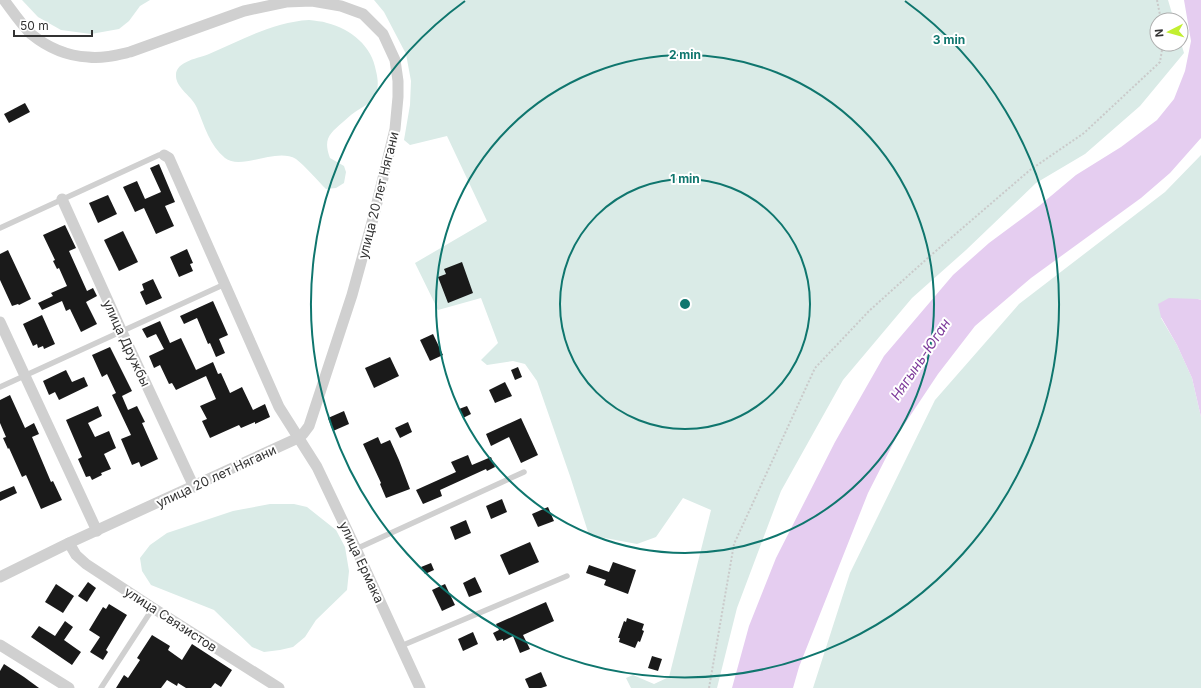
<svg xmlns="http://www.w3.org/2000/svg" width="1201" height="688" font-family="Inter,sans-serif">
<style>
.green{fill:#daebe7}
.water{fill:#e5cdf0}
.building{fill:#1a1a1a}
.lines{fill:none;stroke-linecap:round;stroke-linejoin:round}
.path{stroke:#cacaca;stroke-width:2;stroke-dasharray:2 2;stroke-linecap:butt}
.service{stroke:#d0d0d0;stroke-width:5.5}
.minor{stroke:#d0d0d0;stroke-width:11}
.ring{fill:none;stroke:#0f766e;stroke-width:2}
.labels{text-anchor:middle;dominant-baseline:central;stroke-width:4;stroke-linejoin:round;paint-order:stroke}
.street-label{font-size:13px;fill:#333;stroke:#fff}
.water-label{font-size:14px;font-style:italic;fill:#7e3b9b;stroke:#fff}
.centre{fill:#0f766e;stroke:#fff;stroke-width:2}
.ring-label{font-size:12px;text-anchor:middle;font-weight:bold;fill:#0f766e;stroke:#fff;stroke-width:4;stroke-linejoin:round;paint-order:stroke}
</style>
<rect width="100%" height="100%" fill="#fff"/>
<!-- green -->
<g class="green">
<polygon points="22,0 156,0 150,0 140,6 129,21 119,29 91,34 61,30 38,17"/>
<polygon points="374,0 1168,0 1174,20 1157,20 1157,44 1181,43 1184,53 1140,106 1085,154 1036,183 966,250 912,298 843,380 781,491 737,608 717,688 631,688 626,678 633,675 654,684 669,677 711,510 683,498 656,537 637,544 589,535 570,476 537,381 525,364 513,361 487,365 481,360 498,343 481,298 438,310 415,263 487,221 447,136 410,145 404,140 410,105 411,81 406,54 384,12"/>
<path d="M309 20C315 21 322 21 327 23 351 29 372 46 376 71 378 79 379 88 375 95 371 104 362 107 355 112 350 115 347 119 343 122 329 134 323 139 330 158L344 166 346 172 344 183 336 188 326 189C318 181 304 165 296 159 276 147 241 171 225 158 210 146 204 125 197 108 193 97 176 88 176 76 175 61 200 58 209 54 242 40 273 22 309 20Z"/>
<polygon points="1201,155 1201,300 1198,299 1161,318 1177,345 1192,378 1201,417 1201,688 813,688 850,573 935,400 1019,304 1165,192"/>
<polygon points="270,504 294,504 307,507 336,530 345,547 349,571 347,590 316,620 305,637 293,647 280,650 264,652 252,647 214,610 151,585 142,571 140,558 150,545 167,533 233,511"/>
</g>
<!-- water -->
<g class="water">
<polygon points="1184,0 1201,0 1201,138 1170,173 1141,198 1031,278 975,326 938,374 898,434 868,493 799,667 793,688 732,688 749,626 776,558 835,442 884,356 953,275 989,243 1039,206 1076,175 1121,147 1157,120 1174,99 1185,71 1191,41"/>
<polygon points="1169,298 1198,299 1201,300 1201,417 1192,378 1177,345 1161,317 1158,304"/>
</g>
<!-- building -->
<g class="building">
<polygon points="25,103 30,112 9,123 4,114"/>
<polygon points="159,164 175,202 165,206 174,226 156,234 144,208 135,212 123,187 137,181 145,199 161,192 150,168"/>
<polygon points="108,195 117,214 98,223 89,203"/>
<polygon points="65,225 76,248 69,251 87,291 93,288 97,296 86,302 97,324 81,332 70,309 66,311 62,301 42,310 38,303 53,296 51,293 67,286 59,268 57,269 53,261 55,260 43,235"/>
<polygon points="123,231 138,262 119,271 104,240"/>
<polygon points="187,249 193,263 190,264 193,271 179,277 170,257"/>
<polygon points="8,250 31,299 19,305 18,304 12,306 0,280 0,254"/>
<polygon points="462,262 473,293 448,303 438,277 446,274 444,269"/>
<polygon points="153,279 162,298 146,305 140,292 144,290 142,284"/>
<polygon points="213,301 228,335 219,339 225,353 216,357 210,343 208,344 197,318 184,324 180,316"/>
<polygon points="42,315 55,344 44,349 43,346 38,348 37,344 33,346 23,324"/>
<polygon points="160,321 170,343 181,338 196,370 213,362 218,374 221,373 230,393 242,387 253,410 265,404 270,417 255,424 255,422 241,428 239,425 210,438 202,421 207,419 200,406 216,399 206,376 176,390 172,383 169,384 160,365 154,368 149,356 164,349 156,334 147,338 142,329"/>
<polygon points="433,334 443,355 430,361 420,340"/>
<polygon points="110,347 132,391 122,396 128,410 137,406 145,422 142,423 158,459 141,467 139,462 132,465 121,439 131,435 112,395 116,393 107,374 102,377 92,355"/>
<polygon points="390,357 399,376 374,388 365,368"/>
<polygon points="518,367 522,377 515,380 511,370"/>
<polygon points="66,370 72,382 84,377 88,386 59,400 55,392 49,395 43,381"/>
<polygon points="505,382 512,396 495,403 489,390"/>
<polygon points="10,395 25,428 34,423 39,434 32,437 51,482 53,481 62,500 41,509 26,475 22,477 9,448 8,449 3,438 6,437 0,423 0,400"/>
<polygon points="98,406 102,416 88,423 95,437 109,431 116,448 104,454 111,469 101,473 102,475 92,480 90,476 86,477 78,459 82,457 66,420"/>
<polygon points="467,406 471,414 463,418 459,409"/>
<polygon points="344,411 349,424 333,431 328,418"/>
<polygon points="521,418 538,455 521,463 509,437 491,446 486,434"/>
<polygon points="408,422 412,432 400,438 395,428"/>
<polygon points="378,437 381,444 390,440 399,460 410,489 386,498 380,484 381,483 363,444"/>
<polygon points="468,455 472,465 491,457 495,467 487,471 486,469 440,490 442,496 423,504 416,490 456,472 451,462"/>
<polygon points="14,486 17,493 0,501 0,492"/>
<polygon points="502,499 507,512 491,519 486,506"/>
<polygon points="548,507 554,521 538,527 532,514"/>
<polygon points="466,520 471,533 455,540 450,527"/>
<polygon points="530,542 539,562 509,575 500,555"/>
<polygon points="613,562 636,570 628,594 604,585 606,580 586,573 589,565 609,572"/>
<polygon points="431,563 434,570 425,574 421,567"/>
<polygon points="475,577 482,592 469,597 463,583"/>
<polygon points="88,582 96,588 87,602 78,596"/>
<polygon points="56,584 74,596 63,613 45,602"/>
<polygon points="445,584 455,605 442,611 432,590"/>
<polygon points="546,602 554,621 523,635 530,649 520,653 513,636 503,641 503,639 497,641 493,633 499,630 496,624"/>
<polygon points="109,604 127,615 106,650 108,652 103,660 90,652 100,637 89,630 103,607 106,609"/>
<polygon points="627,618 644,624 642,630 644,631 640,642 638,641 635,648 619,642 620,638 618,638 624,621 626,622"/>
<polygon points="65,621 73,627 64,640 81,652 72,665 31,637 39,626 55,636"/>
<polygon points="473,632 478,644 463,651 458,639"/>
<polygon points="152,635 170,646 168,650 182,660 192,644 232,670 221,687 215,683 211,688 186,688 178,683 177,686 167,680 161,688 116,688 124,675 128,678 140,660 137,658"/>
<polygon points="652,656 662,659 658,671 648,668"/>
<polygon points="4,664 24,677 39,688 0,688 0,671"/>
<polygon points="541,672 547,686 541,688 529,688 525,679"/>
</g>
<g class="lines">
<!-- path -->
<g class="path">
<polyline points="1157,0 1161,20"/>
<polyline points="709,688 734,544 815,368 869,311 930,256 1030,170 1084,133 1160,62 1163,44"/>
</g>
<!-- service -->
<g class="service">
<polyline points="0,228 159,155 164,155"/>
<polyline points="0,387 225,284"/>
<polyline points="356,549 524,472"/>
<polyline points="401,646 567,576"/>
<polyline points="101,688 153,608"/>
</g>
<!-- minor -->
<g class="minor">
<polyline points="164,155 169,158 279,407 317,467 356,549 420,688"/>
<polyline points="62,199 122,332 194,487"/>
<polyline points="0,322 97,531"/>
<polyline points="69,543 76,555 86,564 153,608 279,688"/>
<path d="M0 577 69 543 298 438 303 434 309 426 352 295 374 215 395 129 398 97V81L395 60 383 34 363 14 341 6 312 1 286 2 244 11 130 52C117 55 102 59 88 57 67 56 47 47 31 34 21 24 13 12 4 0"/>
<polyline points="0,645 69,688"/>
</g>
</g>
<!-- distance rings -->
<g class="ring">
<circle cx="685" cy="304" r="125"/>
<circle cx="685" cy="304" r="249"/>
<path d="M905 1A374 374 0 1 1 465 1"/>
</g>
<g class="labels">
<!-- street labels -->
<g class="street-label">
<text transform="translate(378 195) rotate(-76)">улица 20 лет Нягани</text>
<text transform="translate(127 343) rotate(65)">улица Дружбы</text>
<text transform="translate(216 476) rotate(-25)">улица 20 лет Нягани</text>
<text transform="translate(362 562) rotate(65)">улица Ермака</text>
<text transform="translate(171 619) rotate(33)">улица Связистов</text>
</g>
<!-- water labels -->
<g class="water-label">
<text transform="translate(920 359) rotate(-56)">Нягынь-Юган</text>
</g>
</g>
<circle cx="685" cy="304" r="6" class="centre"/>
<g class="ring-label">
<text x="949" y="44">3 min</text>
<text x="685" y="59">2 min</text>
<text x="685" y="183">1 min</text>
</g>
<!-- north arrow -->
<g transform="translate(1169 32) rotate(264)"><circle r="19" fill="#ffffff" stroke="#adadad"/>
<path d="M0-3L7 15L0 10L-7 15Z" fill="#c2ef30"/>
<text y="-6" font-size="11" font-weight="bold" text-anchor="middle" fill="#333333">N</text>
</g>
<!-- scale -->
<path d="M14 30v6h78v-6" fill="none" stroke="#333333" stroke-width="2"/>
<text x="20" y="30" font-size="12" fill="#333333" stroke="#ffffff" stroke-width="3" paint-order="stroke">50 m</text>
</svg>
